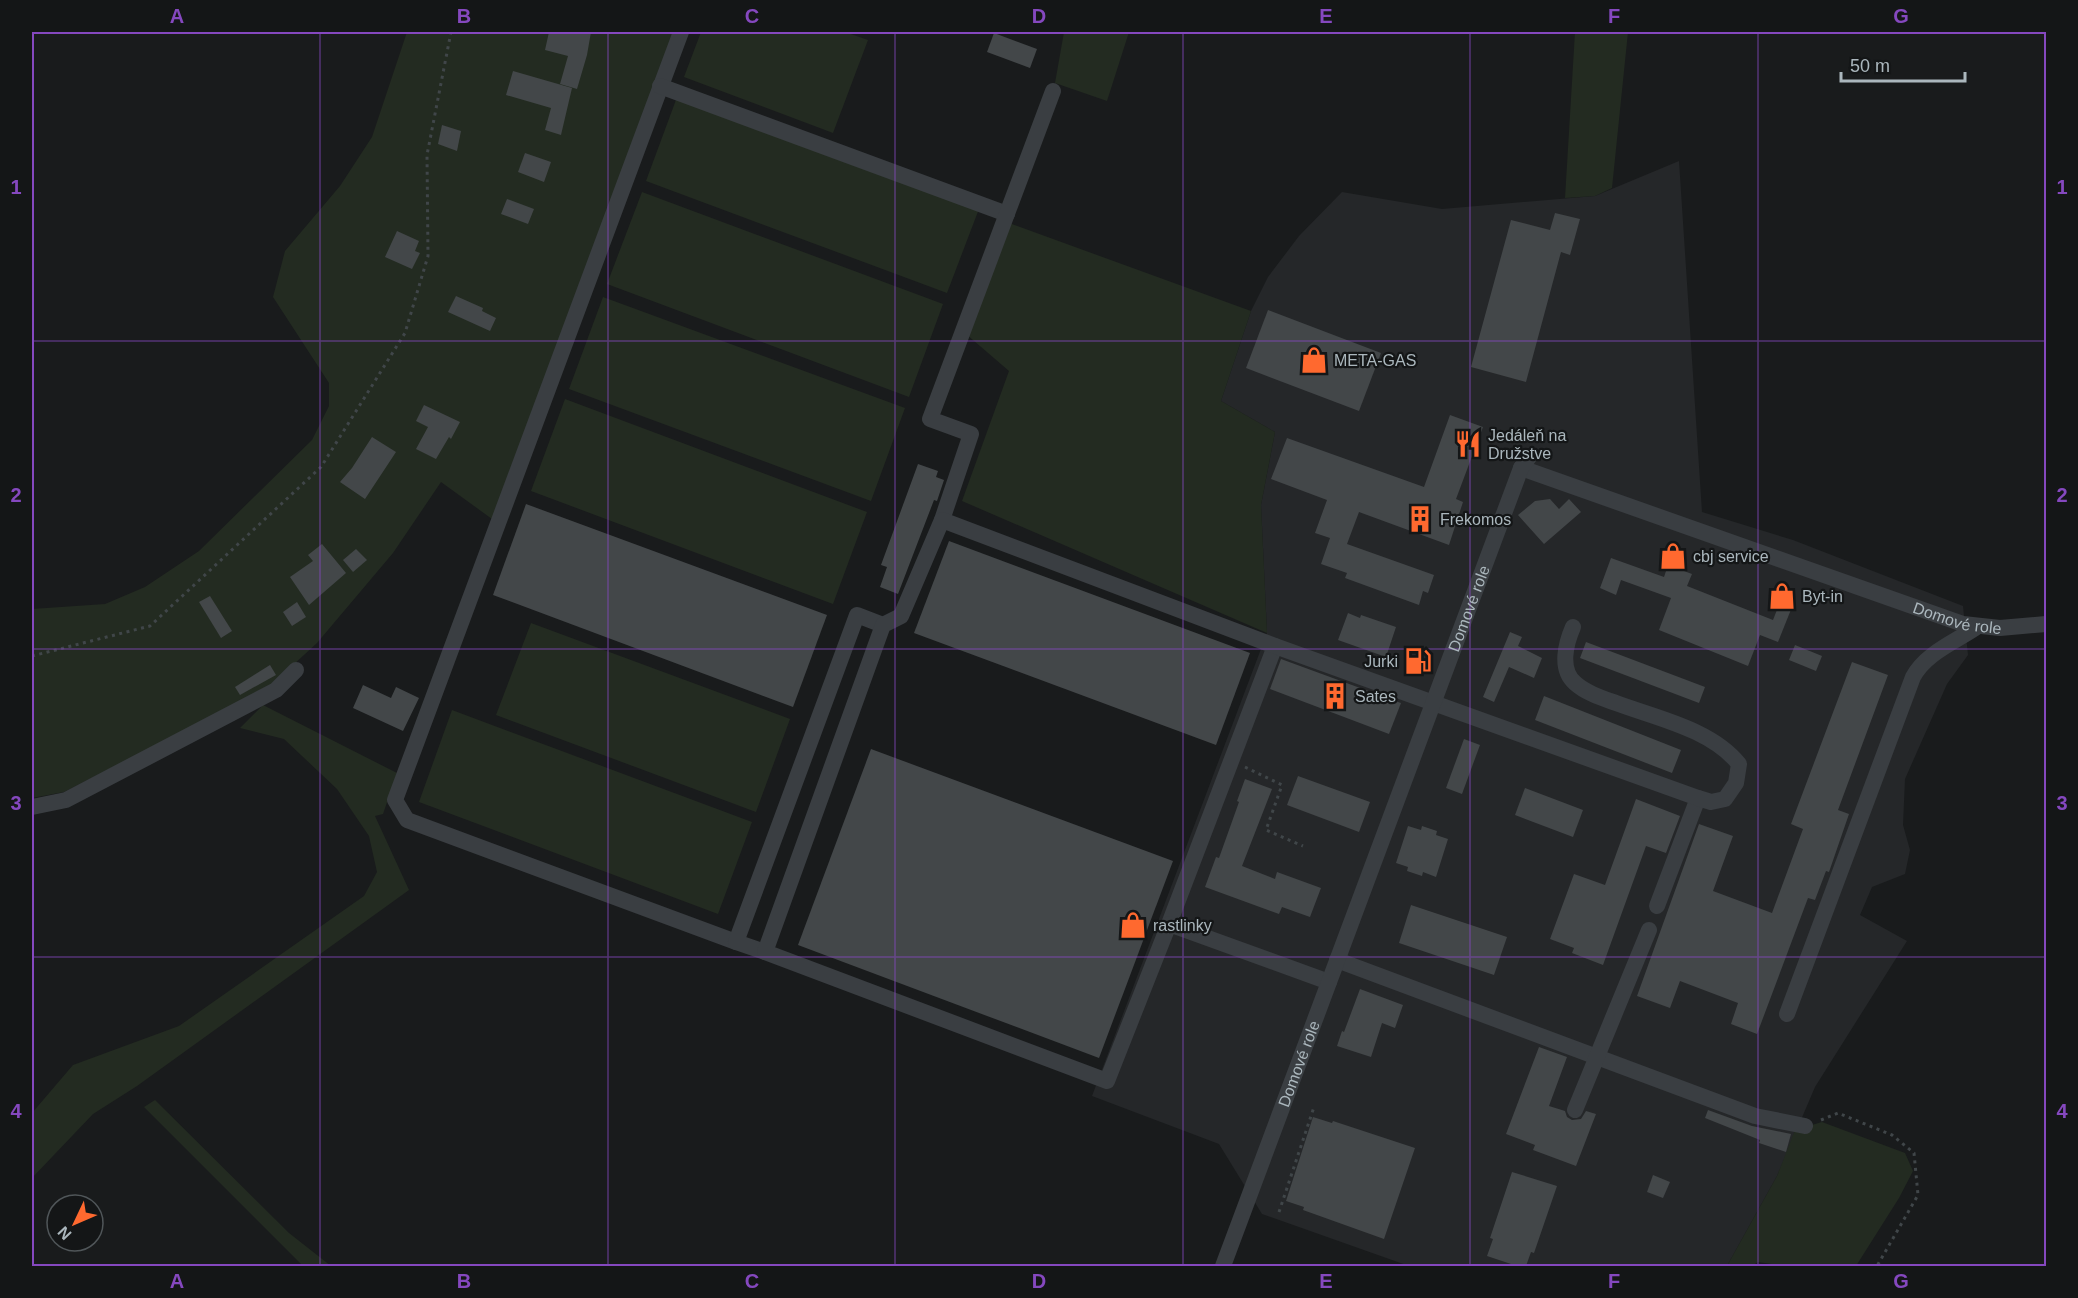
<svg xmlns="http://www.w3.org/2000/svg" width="2078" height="1298" font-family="Arial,sans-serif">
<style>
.built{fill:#252729}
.green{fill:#232b21}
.building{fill:#434749}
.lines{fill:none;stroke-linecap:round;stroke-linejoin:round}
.path{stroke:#404649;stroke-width:3;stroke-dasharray:3 4.5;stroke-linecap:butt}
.minor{stroke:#3a3e42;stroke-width:16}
.grid{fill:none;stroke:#8548bf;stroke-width:1.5;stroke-opacity:0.55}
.labels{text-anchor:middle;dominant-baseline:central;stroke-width:4.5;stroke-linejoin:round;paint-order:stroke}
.poi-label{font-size:16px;fill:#abb7bd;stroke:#141617;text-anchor:start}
.street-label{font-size:16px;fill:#abb7bd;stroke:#141617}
.neatline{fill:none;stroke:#8548bf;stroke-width:2}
.grid-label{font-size:20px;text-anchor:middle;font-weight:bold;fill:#8548bf}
</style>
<rect width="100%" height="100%" fill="#191b1c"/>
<!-- built -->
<polygon class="built" points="1679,161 1702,512 1793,540 1963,606 1968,655 1947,684 1905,779 1903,825 1910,850 1905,874 1872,887 1860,915 1907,941 1815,1087 1777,1176 1727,1266 1409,1266 1262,1214 1219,1144 1092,1096 1267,633 1261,505 1275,432 1221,401 1251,311 1268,277 1299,236 1342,192 1442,209 1595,196"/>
<!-- green -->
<g class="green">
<polygon points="407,32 674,32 492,519 441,482 393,553 317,643 267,689 64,792 32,798 32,609 105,604 145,587 199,551 312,440 329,406 329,383 273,297 285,251 340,186 372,137"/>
<polygon points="701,32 845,32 868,40 833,133 684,77"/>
<polygon points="1064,32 1129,32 1107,101 1055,83"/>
<polygon points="1575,32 1628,32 1612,188 1595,196 1565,198"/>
<polygon points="680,89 982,201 947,293 646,181"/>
<polygon points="642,192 943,304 909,397 607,284"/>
<polygon points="1009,223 1251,311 1221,401 1275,432 1261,505 1267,633 962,501 1009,371 966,334"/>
<polygon points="603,297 905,408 871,501 569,389"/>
<polygon points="565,399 867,512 833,604 531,491"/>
<polygon points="531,623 790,719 756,812 496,715"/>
<polygon points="263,705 397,773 383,814 375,816 409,890 137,1086 93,1114 32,1178 32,1113 73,1065 179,1026 364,896 377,872 369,836 337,789 284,739 240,728"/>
<polygon points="452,710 752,822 718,914 419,802"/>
<polygon points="155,1100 289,1233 331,1266 303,1266 144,1107"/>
<polygon points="1822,1122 1905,1153 1913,1171 1899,1198 1856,1266 1786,1266 1758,1262 1752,1266 1727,1266 1777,1176 1795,1130"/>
</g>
<!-- building -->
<g class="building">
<polygon points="549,32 591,32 587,55 577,89 560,84 568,56 545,50"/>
<polygon points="994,33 1037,49 1030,68 987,52"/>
<polygon points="513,71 572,88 561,135 545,130 551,108 506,95"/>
<polygon points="442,125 461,131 457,151 438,144"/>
<polygon points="525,153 551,162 544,182 518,172"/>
<polygon points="507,199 534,209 528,224 501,214"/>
<polygon points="1555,213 1580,219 1570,255 1561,252 1526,382 1471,367 1511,220 1550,230"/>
<polygon points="397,231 419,241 415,251 420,253 412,269 385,257"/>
<polygon points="456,296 483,308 482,311 496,318 490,331 448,312"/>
<polygon points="1268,310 1381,353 1359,411 1246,368"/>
<polygon points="424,405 460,422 451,439 449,437 436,459 416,449 428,427 416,421"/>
<polygon points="1450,415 1483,427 1456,499 1463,502 1449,545 1359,512 1347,544 1434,575 1428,593 1423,591 1419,605 1345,578 1347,573 1321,564 1330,538 1315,533 1327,500 1271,479 1287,438 1424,487"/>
<polygon points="372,437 396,452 365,499 340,482 352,468"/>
<polygon points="918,464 938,471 936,477 944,480 937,501 934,500 898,594 880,587 887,567 881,565"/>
<polygon points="1550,499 1559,509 1569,499 1581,512 1544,544 1518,515 1535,501"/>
<polygon points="526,504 827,615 793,707 493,595"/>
<polygon points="949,541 1250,653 1216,745 914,633"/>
<polygon points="322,544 346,573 309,605 290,577 313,561 308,555"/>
<polygon points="356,549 367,560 353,572 343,560"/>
<polygon points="1611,558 1664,577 1668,565 1692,574 1687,586 1773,620 1782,597 1794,602 1778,642 1760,635 1748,666 1659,630 1671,598 1621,580 1616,595 1600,588"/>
<polygon points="210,596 232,631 221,638 199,602"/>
<polygon points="297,602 306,617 292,626 283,612"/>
<polygon points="1348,613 1360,618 1361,615 1396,627 1386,657 1338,640"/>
<polygon points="1510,632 1522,637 1518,646 1542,658 1534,678 1509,667 1494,702 1483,697"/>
<polygon points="1586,642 1705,687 1699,703 1580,658"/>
<polygon points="1795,645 1822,656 1816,671 1789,660"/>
<polygon points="1281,659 1401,703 1389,734 1270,689"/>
<polygon points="1852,662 1888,675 1838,810 1849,814 1829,872 1826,871 1815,900 1808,898 1757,1034 1731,1024 1738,1003 1680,981 1670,1008 1637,996 1699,824 1733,836 1713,891 1772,913 1803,829 1791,824"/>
<polygon points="270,665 276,675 240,695 235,687"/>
<polygon points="363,685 391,698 396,687 419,698 403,731 353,708"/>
<polygon points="1544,696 1681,750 1672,773 1535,720"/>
<polygon points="1464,739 1480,745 1462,794 1446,788"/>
<polygon points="871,749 1173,861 1099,1058 798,945"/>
<polygon points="1298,776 1370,802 1359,832 1287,805"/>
<polygon points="1245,779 1272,789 1242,866 1275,879 1277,872 1321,888 1310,917 1282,907 1279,914 1205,887 1216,857 1219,858 1239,802 1237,801"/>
<polygon points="1525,788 1583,810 1573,837 1515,815"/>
<polygon points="1636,799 1680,816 1666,853 1646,846 1603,965 1572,953 1574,948 1550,939 1574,874 1605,885"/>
<polygon points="1408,826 1421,830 1422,826 1437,831 1436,835 1448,839 1436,877 1423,872 1422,876 1407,871 1408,867 1396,863"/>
<polygon points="1411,905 1507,937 1494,975 1399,943"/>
<polygon points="1360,989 1403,1005 1395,1028 1382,1023 1371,1057 1337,1046 1342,1031 1344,1032"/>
<polygon points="1539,1047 1567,1057 1549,1106 1565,1111 1567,1117 1572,1120 1581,1119 1586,1111 1596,1114 1576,1166 1533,1150 1535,1145 1506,1134"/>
<polygon points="1708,1110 1752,1126 1791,1134 1786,1152 1759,1143 1760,1140 1705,1118"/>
<polygon points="1313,1117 1332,1123 1333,1121 1415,1148 1384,1239 1303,1210 1304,1207 1286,1201"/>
<polygon points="1512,1172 1557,1186 1534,1253 1531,1252 1526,1266 1517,1266 1487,1256 1493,1239 1490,1238"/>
<polygon points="1653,1175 1670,1182 1663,1198 1647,1192"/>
</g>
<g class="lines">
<!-- path -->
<g class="path">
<polyline points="32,656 150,626 321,467 405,333 428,256 427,155 451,32"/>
<polyline points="1245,767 1282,785 1266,830 1303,846"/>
<polyline points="1821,1120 1838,1113 1892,1135 1914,1153 1918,1195 1877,1266"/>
<polyline points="1279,1212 1314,1107"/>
</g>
<!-- minor -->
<g class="minor">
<polyline points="681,32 395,800 407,820 736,942"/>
<polyline points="660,86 1007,214"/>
<path id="s1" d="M1521 468 1963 624 2000 628 2046 624"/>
<polyline points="942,520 971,434 930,419 1053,91"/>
<polyline points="32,807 66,800 276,690 296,670"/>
<polyline points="1657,906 1698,798"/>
<polyline points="1169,924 1275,646"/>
<polyline points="765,952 736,942 857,615 883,625"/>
<polyline points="1337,960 1755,1116 1805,1126"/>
<path d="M1329 982 1169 924 1107 1081 765 952 883 625 901 616 942 520 1275 646 1698 798 1711 802 1725 799 1736 783 1739 764C1711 729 1656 718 1616 703 1602 698 1586 693 1575 683 1559 669 1566 643 1573 627"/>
<path d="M1787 1014 1913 677C1926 653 1955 642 1977 627"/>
<polyline points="1575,1110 1649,930"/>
<path id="s2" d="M1223 1266 1521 468 1529 457"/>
</g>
</g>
<!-- grid -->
<path class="grid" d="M320 32V1266M608 32V1266M895 32V1266M1183 32V1266M1470 32V1266M1758 32V1266M32 341H2046M32 649H2046M32 957H2046"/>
<!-- icons -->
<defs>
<symbol id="shop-bare" viewBox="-9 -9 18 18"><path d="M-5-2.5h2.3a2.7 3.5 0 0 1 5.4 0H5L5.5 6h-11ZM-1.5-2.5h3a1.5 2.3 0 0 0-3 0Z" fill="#ff692f" stroke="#141617" stroke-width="2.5" paint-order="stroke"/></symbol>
<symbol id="restaurant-bare" viewBox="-9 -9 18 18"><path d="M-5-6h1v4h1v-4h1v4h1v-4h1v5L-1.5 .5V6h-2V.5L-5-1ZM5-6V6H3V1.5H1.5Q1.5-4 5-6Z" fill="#ff692f" stroke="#141617" stroke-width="2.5" paint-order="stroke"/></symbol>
<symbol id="building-bare" viewBox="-9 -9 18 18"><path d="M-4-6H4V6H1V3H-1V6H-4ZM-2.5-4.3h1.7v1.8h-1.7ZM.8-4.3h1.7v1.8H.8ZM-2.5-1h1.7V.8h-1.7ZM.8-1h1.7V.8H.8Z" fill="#ff692f" stroke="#141617" stroke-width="2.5" paint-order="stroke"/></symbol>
<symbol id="fuel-bare" viewBox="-9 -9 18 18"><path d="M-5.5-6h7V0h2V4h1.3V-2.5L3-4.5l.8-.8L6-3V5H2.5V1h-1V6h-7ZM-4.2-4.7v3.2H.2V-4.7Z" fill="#ff692f" stroke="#141617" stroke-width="2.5" paint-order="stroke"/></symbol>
</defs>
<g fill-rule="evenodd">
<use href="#shop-bare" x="1295" y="341" width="38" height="38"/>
<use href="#restaurant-bare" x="1449" y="425" width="38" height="38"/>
<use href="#building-bare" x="1401" y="500" width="38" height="38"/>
<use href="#shop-bare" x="1654" y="537" width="38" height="38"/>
<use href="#shop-bare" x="1763" y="577" width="38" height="38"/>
<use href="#fuel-bare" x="1399" y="642" width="38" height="38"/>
<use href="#building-bare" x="1316" y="677" width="38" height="38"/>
<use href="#shop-bare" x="1114" y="906" width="38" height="38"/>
</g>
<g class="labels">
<!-- poi labels -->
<g class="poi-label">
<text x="1334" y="360">META-GAS</text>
<text x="1488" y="435">Jedáleň na<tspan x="1488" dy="18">Družstve</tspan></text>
<text x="1440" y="519">Frekomos</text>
<text x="1693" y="556">cbj service</text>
<text x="1802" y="596">Byt-in</text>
<text x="1398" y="661" text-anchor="end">Jurki</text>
<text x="1355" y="696">Sates</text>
<text x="1153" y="925">rastlinky</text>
</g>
<!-- street labels -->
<g class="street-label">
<text stroke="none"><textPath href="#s2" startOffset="702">Domové role</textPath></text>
<text stroke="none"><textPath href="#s1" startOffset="462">Domové role</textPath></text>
<text stroke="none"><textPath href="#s2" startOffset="216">Domové role</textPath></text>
</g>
</g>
<!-- border -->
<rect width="2078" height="1298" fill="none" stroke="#141617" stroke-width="66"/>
<!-- north arrow -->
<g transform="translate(75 1223) rotate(226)"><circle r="28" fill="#141617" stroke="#505659" stroke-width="1.5"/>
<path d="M0-4.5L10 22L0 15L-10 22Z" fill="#ff692f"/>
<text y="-9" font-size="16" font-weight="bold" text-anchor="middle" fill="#abb7bd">N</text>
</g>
<!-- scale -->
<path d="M1841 72v9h124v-9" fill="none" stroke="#abb7bd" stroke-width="3"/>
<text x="1850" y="72" font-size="18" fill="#abb7bd" stroke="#141617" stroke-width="4.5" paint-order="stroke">50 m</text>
<rect x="33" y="33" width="2012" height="1232" class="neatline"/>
<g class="grid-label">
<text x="177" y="23">A</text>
<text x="464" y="23">B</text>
<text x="752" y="23">C</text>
<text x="1039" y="23">D</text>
<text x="1326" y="23">E</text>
<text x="1614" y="23">F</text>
<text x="1901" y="23">G</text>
<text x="16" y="194">1</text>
<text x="2062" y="194">1</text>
<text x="16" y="502">2</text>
<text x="2062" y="502">2</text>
<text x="16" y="810">3</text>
<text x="2062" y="810">3</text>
<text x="16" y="1118">4</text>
<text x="2062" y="1118">4</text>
<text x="177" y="1288">A</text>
<text x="464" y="1288">B</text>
<text x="752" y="1288">C</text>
<text x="1039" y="1288">D</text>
<text x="1326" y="1288">E</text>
<text x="1614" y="1288">F</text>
<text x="1901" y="1288">G</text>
</g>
</svg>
